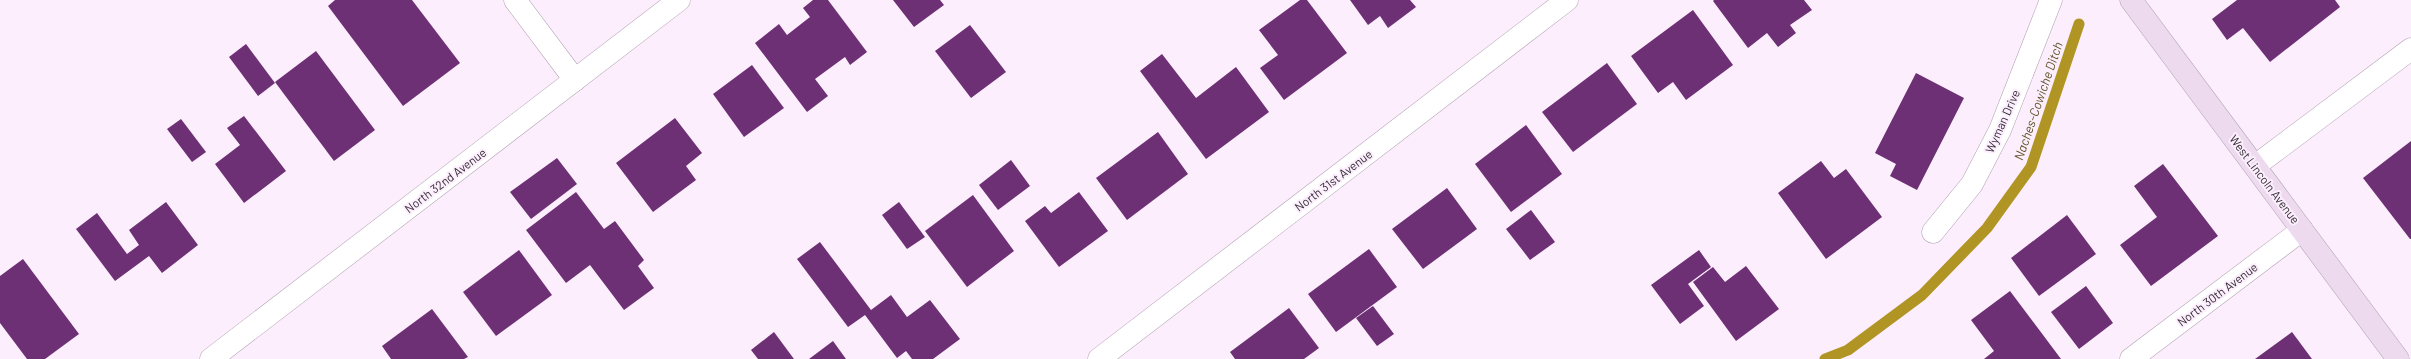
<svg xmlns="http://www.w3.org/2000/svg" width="2411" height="359" font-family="Barlow,sans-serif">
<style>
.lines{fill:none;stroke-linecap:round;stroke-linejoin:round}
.stream{stroke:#b19524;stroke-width:11}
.building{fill:#6d3074}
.street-casing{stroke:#b0a0b2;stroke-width:23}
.secondary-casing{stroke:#b0a0b2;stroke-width:23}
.street{stroke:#fff;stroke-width:22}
.secondary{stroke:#eddaef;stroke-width:22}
.labels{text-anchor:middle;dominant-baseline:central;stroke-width:4;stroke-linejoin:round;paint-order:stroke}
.street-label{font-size:12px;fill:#342e35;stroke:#fceefd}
.water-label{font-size:13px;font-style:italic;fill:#5d5126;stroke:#fceefd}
</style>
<rect width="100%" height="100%" fill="#fceefd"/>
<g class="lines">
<!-- stream -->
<polyline class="stream" points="1825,359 1848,350 1922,295 1987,228 2031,167 2079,24"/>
</g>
<!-- building -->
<g class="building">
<polygon points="335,0 412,0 460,63 403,106 328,6"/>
<polygon points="813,0 828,0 867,52 850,65 845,57 815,79 828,96 807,112 755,43 779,24 787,35 810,17 803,8"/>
<polygon points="893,0 940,0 944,5 914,27"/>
<polygon points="1300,0 1307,0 1347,53 1284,100 1260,68 1278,55 1259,30"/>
<polygon points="1350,0 1410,0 1416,7 1388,28 1380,16 1368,25"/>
<polygon points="1714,0 1804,0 1812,10 1790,25 1796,33 1778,47 1767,33 1748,48 1713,1"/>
<polygon points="2237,0 2335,0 2340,7 2270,62 2243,28 2227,40 2212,19"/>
<polygon points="1693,10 1733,65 1686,100 1673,82 1658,93 1631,56"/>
<polygon points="970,25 1006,72 971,98 935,51"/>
<polygon points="246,44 275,83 258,96 229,57"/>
<polygon points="316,51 375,130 334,161 275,82"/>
<polygon points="1162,54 1196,98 1236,67 1269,112 1206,159 1140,71"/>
<polygon points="1607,63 1637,104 1573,152 1542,112"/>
<polygon points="752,65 784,108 744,137 713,94"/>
<polygon points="1916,73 1964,98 1917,190 1890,176 1896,164 1875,153"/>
<polygon points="244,116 286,171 244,203 215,164 240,145 227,128"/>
<polygon points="675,118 702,153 686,166 696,180 653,212 616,163"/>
<polygon points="181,119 206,152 192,162 167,129"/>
<polygon points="1526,125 1562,174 1511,212 1475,164"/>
<polygon points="1158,132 1188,174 1127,220 1096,178"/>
<polygon points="2411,141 2411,239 2410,239 2363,178"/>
<polygon points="557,158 577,184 531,219 510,192"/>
<polygon points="1011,160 1030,186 998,210 979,185"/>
<polygon points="1821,161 1834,178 1846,169 1882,217 1826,259 1778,193"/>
<polygon points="2163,164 2218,236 2151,286 2120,245 2157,217 2134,186"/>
<polygon points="1447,188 1477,229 1423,269 1392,229"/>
<polygon points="576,192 604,229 615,221 644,260 638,266 654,288 624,310 590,265 566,283 526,230"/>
<polygon points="1079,192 1108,231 1059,267 1025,221 1045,206 1051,213"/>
<polygon points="973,195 1014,251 967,287 925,231"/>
<polygon points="166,202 198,245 162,273 149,256 115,281 76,229 97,213 127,254 139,245 129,230"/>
<polygon points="899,202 925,237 907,249 882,215"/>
<polygon points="1531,210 1555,242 1530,260 1506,229"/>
<polygon points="2067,215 2096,254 2039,296 2011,258"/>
<polygon points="820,242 871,310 891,295 907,317 930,300 960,339 933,359 912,359 906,351 897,358 865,315 848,327 797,259"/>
<polygon points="1369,249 1397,287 1336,332 1308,294"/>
<polygon points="519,250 552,295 496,336 463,292"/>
<polygon points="1699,250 1711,267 1688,284 1704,306 1680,324 1651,285"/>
<polygon points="23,259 79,334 45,359 27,359 0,323 0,276"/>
<polygon points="1746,266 1779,309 1736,341 1693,282 1713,267 1725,282"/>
<polygon points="2086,286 2113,323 2079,349 2051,312"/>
<polygon points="2010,291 2061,359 1984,359 1994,351 1971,320"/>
<polygon points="1373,306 1394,334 1377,346 1356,318"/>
<polygon points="1289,308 1319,348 1304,359 1235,359 1230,352"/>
<polygon points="432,309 468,357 464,359 391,359 382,346"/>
<polygon points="774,332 794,359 758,359 751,350"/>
<polygon points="2292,332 2312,359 2255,359"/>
<polygon points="833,341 846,359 809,359"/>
</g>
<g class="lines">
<defs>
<g id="street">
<polyline points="515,0 575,80"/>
<polyline points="2255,166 2411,49"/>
<polyline points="1933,232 1972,184 2000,130 2051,0"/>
<polyline points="211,359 679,0"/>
<polyline points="1099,359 1567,0"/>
<polyline points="2131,359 2302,230"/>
</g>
<polyline id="secondary" points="2131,0 2398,359"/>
</defs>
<!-- street casing -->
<use href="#street" class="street-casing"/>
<!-- secondary casing -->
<use href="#secondary" class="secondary-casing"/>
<!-- street -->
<use href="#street" class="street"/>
<!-- secondary -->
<use href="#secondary" class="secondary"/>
</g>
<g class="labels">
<!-- street labels -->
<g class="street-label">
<text transform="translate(2002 121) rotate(-66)">Wyman Drive</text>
<text transform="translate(2265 179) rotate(53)">West Lincoln Avenue</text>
<text transform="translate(445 180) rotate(-37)">North 32nd Avenue</text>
<text transform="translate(1333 180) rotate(-37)">North 31st Avenue</text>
<text transform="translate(2217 294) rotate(-37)">North 30th Avenue</text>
</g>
<!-- water labels -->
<g class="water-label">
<text transform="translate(2038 101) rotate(-71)">Naches-Cowiche Ditch</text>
</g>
</g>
</svg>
